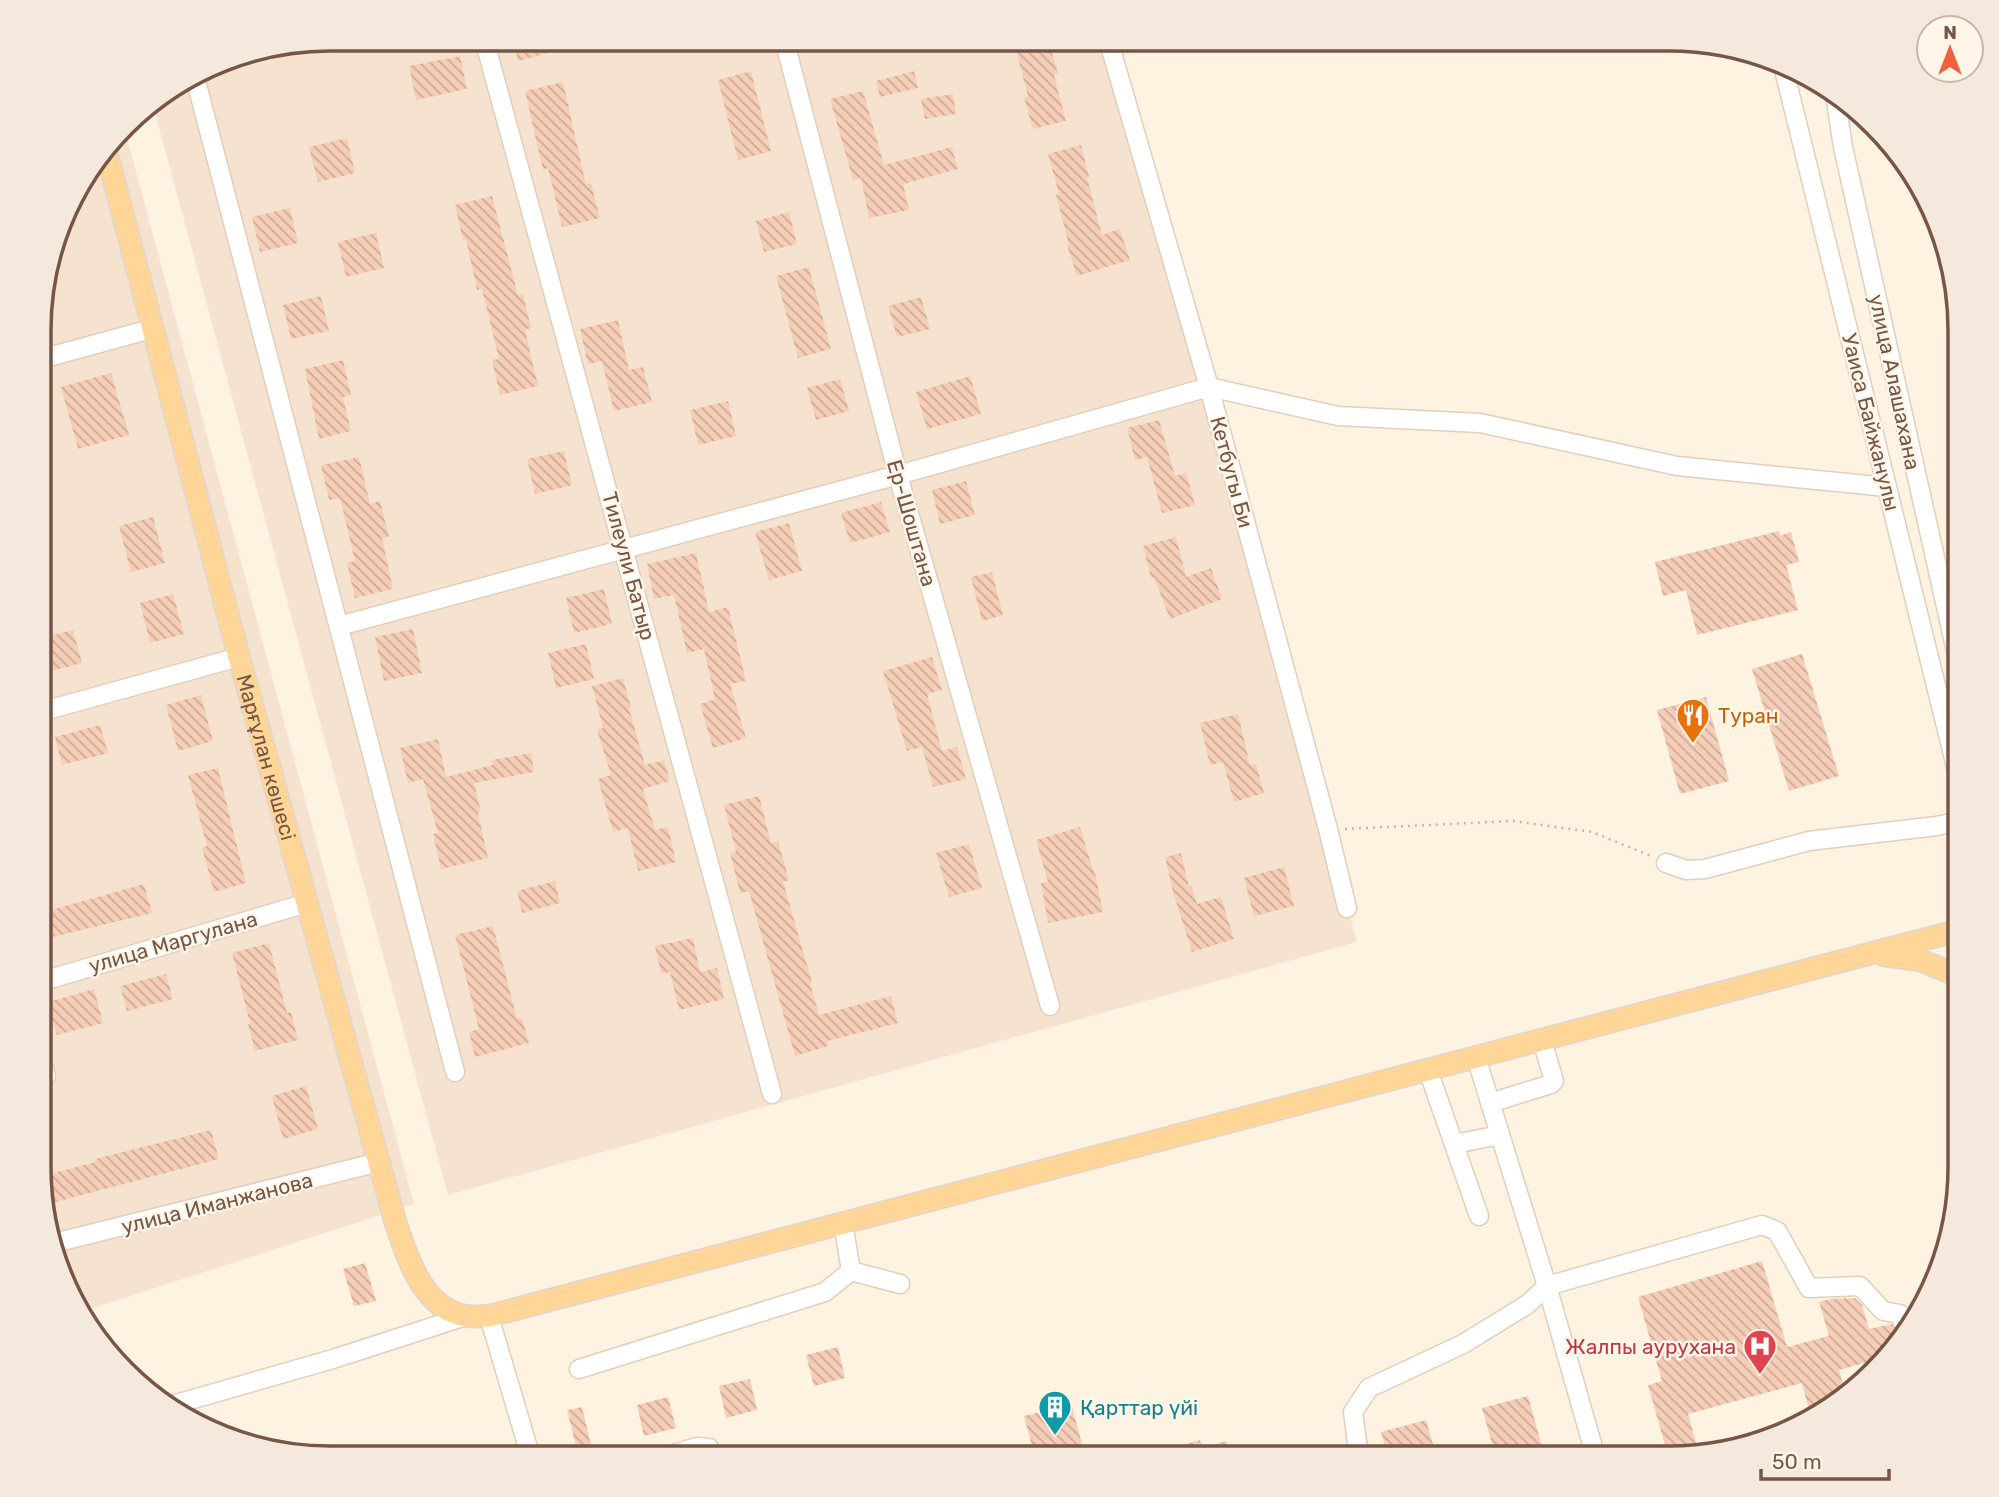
<svg xmlns="http://www.w3.org/2000/svg" width="1999" height="1497" font-family="Rubik,sans-serif">
<style>
.residential{fill:#f6e3cf}
.building{fill:url(#building-back-hatch)}
.lines{fill:none;stroke-linecap:round;stroke-linejoin:round}
.minor-casing{stroke:#e3cebc;stroke-width:21}
.major-casing{stroke:#ded6d3;stroke-width:24}
.path{stroke:#dbb19a;stroke-width:2.5;stroke-dasharray:2 5;stroke-linecap:butt}
.minor{stroke:#fff;stroke-width:18}
.major{stroke:#ffd697;stroke-width:21}
.labels{text-anchor:middle;dominant-baseline:central;stroke-width:5;stroke-linejoin:round;paint-order:stroke}
.street-label{font-size:21px;fill:#775646;stroke:#fff6e9}
.food-label{font-size:21px;fill:#c56008;stroke:#fff6e9;text-anchor:start}
.health-label{font-size:21px;fill:#be3a42;stroke:#fff6e9;text-anchor:end}
.culture-label{font-size:21px;fill:#0d838f;stroke:#fff6e9;text-anchor:start}
.rim{fill:none;stroke:#775646;stroke-width:3.5}
</style>
<defs>
<pattern id="building-back-hatch" width="6" height="6" patternUnits="userSpaceOnUse" patternTransform="scale(1.75)"><rect width="6" height="6" fill="#f6ceb7"/><path d="M-1 5l2 2M0 0l6 6M5-1l2 2" fill="none" stroke="#ccaa97"/></pattern>
</defs>
<rect width="100%" height="100%" fill="#fef2e1"/>
<!-- residential -->
<g class="residential">
<polygon points="330,39 1119,39 1357,942 448,1195 152,102 236,54"/>
<polygon points="124,127 414,1204 81,1312 69,1296 39,1187 41,291 77,185"/>
</g>
<!-- building -->
<g class="building">
<polygon points="513,39 545,39 548,53 518,61"/>
<polygon points="1049,42 1058,74 1054,75 1066,121 1033,129 1024,97 1028,96 1016,50"/>
<polygon points="460,56 467,89 416,100 409,66"/>
<polygon points="751,71 771,151 738,160 718,80"/>
<polygon points="914,71 918,88 880,97 876,81"/>
<polygon points="563,82 586,185 591,183 600,218 562,227 548,168 543,170 525,91"/>
<polygon points="863,91 884,165 952,147 958,169 903,184 909,210 869,218 861,178 853,180 830,99"/>
<polygon points="953,94 956,114 925,119 921,99"/>
<polygon points="347,138 355,173 318,182 309,147"/>
<polygon points="1081,145 1089,177 1087,178 1102,235 1120,229 1130,260 1077,276 1067,245 1069,245 1056,195 1059,194 1048,154"/>
<polygon points="492,196 518,295 523,294 531,328 525,330 538,386 500,395 492,360 499,359 482,289 477,290 466,239 463,240 455,205"/>
<polygon points="290,208 298,243 260,252 252,217"/>
<polygon points="789,212 797,244 764,252 756,221"/>
<polygon points="376,233 384,268 346,277 338,242"/>
<polygon points="809,267 831,349 798,358 776,276"/>
<polygon points="321,296 329,331 291,339 283,305"/>
<polygon points="921,297 930,329 897,337 888,306"/>
<polygon points="618,320 629,370 643,367 652,402 614,411 602,361 588,364 580,329"/>
<polygon points="343,360 351,395 343,397 351,431 319,439 305,369"/>
<polygon points="111,373 129,435 78,449 61,387"/>
<polygon points="970,376 981,414 927,429 916,392"/>
<polygon points="840,379 849,411 816,420 807,388"/>
<polygon points="728,401 736,436 698,445 690,410"/>
<polygon points="1159,420 1175,476 1186,473 1195,505 1162,513 1147,457 1135,460 1127,428"/>
<polygon points="564,451 572,485 535,494 527,459"/>
<polygon points="359,457 370,504 380,501 389,537 382,538 393,589 355,598 347,563 355,561 340,498 329,500 321,465"/>
<polygon points="966,481 975,515 940,524 932,490"/>
<polygon points="881,502 890,532 850,543 841,513"/>
<polygon points="153,517 165,563 131,572 119,526"/>
<polygon points="789,523 802,571 769,580 755,532"/>
<polygon points="1779,531 1780,536 1791,532 1799,562 1786,565 1798,610 1697,635 1686,590 1663,596 1655,562"/>
<polygon points="1176,537 1186,577 1211,568 1222,599 1170,619 1154,577 1151,578 1143,546"/>
<polygon points="696,553 709,612 728,607 746,681 730,684 746,738 713,748 700,704 715,699 704,649 687,653 674,595 654,599 647,564"/>
<polygon points="992,572 1003,615 982,621 971,577"/>
<polygon points="604,589 612,624 574,633 566,598"/>
<polygon points="173,594 184,634 150,643 140,603"/>
<polygon points="413,629 422,673 384,681 375,637"/>
<polygon points="73,630 82,663 40,674 40,638"/>
<polygon points="586,644 594,679 556,688 548,653"/>
<polygon points="1802,654 1839,776 1789,791 1752,669"/>
<polygon points="932,657 942,690 927,694 942,751 957,747 966,779 933,787 922,747 907,751 883,671"/>
<polygon points="623,678 631,707 629,708 645,765 664,760 670,781 643,789 655,830 668,827 676,862 638,871 628,828 613,832 598,779 611,775 597,730 603,728 592,686"/>
<polygon points="201,695 213,741 178,751 166,705"/>
<polygon points="1706,697 1729,781 1680,794 1657,710"/>
<polygon points="1238,714 1250,765 1256,764 1264,793 1234,802 1223,762 1210,765 1200,723"/>
<polygon points="100,725 108,753 62,765 55,737"/>
<polygon points="438,739 446,777 493,765 492,760 531,753 534,772 474,783 481,812 478,813 488,858 441,869 433,834 438,833 423,779 408,783 400,748"/>
<polygon points="218,768 246,883 214,892 202,848 207,846 188,775"/>
<polygon points="759,796 771,843 778,841 789,880 783,882 812,982 810,983 819,1015 891,996 898,1023 827,1041 828,1046 795,1056 749,891 740,893 730,853 736,852 724,805"/>
<polygon points="1080,827 1094,873 1095,873 1103,912 1048,923 1041,883 1048,882 1036,840"/>
<polygon points="969,844 982,888 949,897 936,853"/>
<polygon points="1181,853 1189,887 1191,886 1197,904 1221,897 1234,939 1192,952 1173,892 1165,857"/>
<polygon points="1284,867 1294,906 1254,916 1244,878"/>
<polygon points="555,881 560,903 522,913 517,891"/>
<polygon points="144,884 152,913 40,940 40,913"/>
<polygon points="493,926 517,1019 522,1018 529,1043 475,1057 469,1032 479,1029 455,935"/>
<polygon points="693,938 700,972 717,968 724,999 679,1010 670,972 661,974 655,946"/>
<polygon points="269,943 287,1013 291,1012 298,1040 255,1051 248,1024 250,1023 232,953"/>
<polygon points="166,974 173,999 127,1011 120,986"/>
<polygon points="94,989 103,1023 57,1035 48,1002"/>
<polygon points="306,1086 318,1129 283,1139 272,1096"/>
<polygon points="211,1130 219,1159 44,1205 39,1177 95,1162 95,1159"/>
<polygon points="1762,1261 1787,1347 1829,1336 1819,1302 1831,1299 1855,1298 1862,1305 1869,1329 1892,1324 1900,1340 1890,1356 1839,1370 1845,1392 1811,1418 1802,1383 1688,1414 1696,1443 1667,1452 1648,1385 1662,1381 1638,1297"/>
<polygon points="365,1263 376,1301 354,1306 343,1269"/>
<polygon points="838,1347 845,1378 814,1386 806,1355"/>
<polygon points="750,1379 757,1410 726,1418 719,1386"/>
<polygon points="1528,1396 1545,1458 1496,1458 1482,1408"/>
<polygon points="668,1397 676,1428 644,1436 637,1405"/>
<polygon points="1071,1404 1086,1458 1035,1458 1024,1416"/>
<polygon points="582,1407 594,1458 579,1458 567,1410"/>
<polygon points="1426,1420 1437,1458 1388,1458 1381,1432"/>
<polygon points="1200,1440 1202,1448 1226,1441 1230,1458 1180,1458 1179,1454 1186,1452 1183,1445"/>
</g>
<g class="lines">
<defs>
<g id="minor">
<polyline points="484,39 772,1094"/>
<polyline points="784,39 898,475 1050,1006"/>
<polyline points="1108,39 1209,387 1328,829 1347,908"/>
<polyline points="1782,62 1960,783"/>
<polyline points="195,77 455,1072"/>
<polyline points="1835,95 1843,147 1960,669"/>
<polyline points="41,359 151,329"/>
<polyline points="339,626 898,475 1209,387 1338,416 1480,423 1677,466 1887,487"/>
<polyline points="40,712 239,657"/>
<polyline points="1666,863 1686,870 1705,869 1809,841 1937,826 1960,821"/>
<polyline points="40,982 307,903"/>
<polyline points="39,1054 46,1076"/>
<polyline points="1428,1070 1479,1216"/>
<polyline points="1490,1103 1551,1084 1554,1081 1542,1040"/>
<polyline points="1454,1144 1500,1135"/>
<polyline points="54,1243 379,1162"/>
<polyline points="851,1271 900,1284"/>
<polyline points="489,1316 531,1458"/>
<polyline points="579,1369 825,1292 851,1271 843,1223"/>
<polyline points="169,1406 333,1359 466,1316"/>
<polyline points="660,1458 697,1447 709,1448 712,1458"/>
<polyline points="1359,1458 1353,1412 1369,1388 1463,1344 1528,1304 1547,1286 1476,1057"/>
<polyline points="1596,1458 1547,1286 1762,1225 1777,1231 1809,1288 1860,1286 1883,1311 1900,1314 1906,1330"/>
</g>
<g id="major">
<path id="s1" d="M106 150 239 657 396 1224C408 1259 423 1309 466 1316 473 1317 481 1316 489 1316L1960 930"/>
<polyline points="1883,955 1919,960 1960,976"/>
</g>
</defs>
<!-- minor casing -->
<use href="#minor" class="minor-casing"/>
<!-- major casing -->
<use href="#major" class="major-casing"/>
<!-- path -->
<polyline class="path" points="1345,829 1513,821 1592,832 1651,856"/>
<!-- minor -->
<use href="#minor" class="minor"/>
<!-- major -->
<use href="#major" class="major"/>
</g>
<!-- icons -->
<defs>
<symbol id="restaurant-pin" viewBox="-11 -11 22 30"><path d="M0 17L-7.5 6A9.5 9.5 0 1 1 7.5 6Z" fill="#e8710a" stroke="#fff6e9"/><path d="M-5-6h1v4h1v-4h1v4h1v-4h1v5L-1.5 .5V6h-2V.5L-5-1ZM5-6V6H3V1.5H1.5Q1.5-4 5-6Z" fill="#fff"/></symbol>
<symbol id="hospital-pin" viewBox="-11 -11 22 30"><path d="M0 17L-7.5 6A9.5 9.5 0 1 1 7.5 6Z" fill="#e0444e" stroke="#fff6e9"/><path d="M-5-5h3v3.5h4V-5h3V5h-3V1.5h-4V5h-3Z" fill="#fff"/></symbol>
<symbol id="building-pin" viewBox="-11 -11 22 30"><path d="M0 17L-7.5 6A9.5 9.5 0 1 1 7.5 6Z" fill="#0f9aa8" stroke="#fff6e9"/><path d="M-4-6H4V6H1V3H-1V6H-4ZM-2.5-4.3h1.7v1.8h-1.7ZM.8-4.3h1.7v1.8H.8ZM-2.5-1h1.7V.8h-1.7ZM.8-1h1.7V.8H.8Z" fill="#fff"/></symbol>
</defs>
<g fill-rule="evenodd">
<use href="#restaurant-pin" x="1674" y="696" width="38" height="52"/>
<use href="#hospital-pin" x="1741" y="1327" width="38" height="52"/>
<use href="#building-pin" x="1036" y="1388" width="38" height="52"/>
</g>
<g class="labels">
<!-- street labels -->
<g class="street-label">
<text transform="translate(1895 382) rotate(78)">улица Алашахана</text>
<text transform="translate(1871 422) rotate(76)">Уаиса Байжанулы</text>
<text transform="translate(1232 472) rotate(75)">Кетбугы Би</text>
<text transform="translate(912 523) rotate(74)">Ер-Шоштана</text>
<text transform="translate(629 566) rotate(75)">Тилеули Батыр</text>
<text stroke="none"><textPath href="#s1" startOffset="628">Марғұлан көшесі</textPath></text>
<text transform="translate(173 942) rotate(-16)">улица Маргулана</text>
<text transform="translate(217 1203) rotate(-14)">улица Иманжанова</text>
</g>
<!-- food labels -->
<g class="food-label">
<text x="1718" y="715">Туран</text>
</g>
<!-- health labels -->
<g class="health-label">
<text x="1736" y="1346">Жалпы аурухана</text>
</g>
<!-- culture labels -->
<g class="culture-label">
<text x="1080" y="1407">Қарттар үйі</text>
</g>
</g>
<!-- crop -->
<path d="M0 0H1999V1497H0ZM330 51H1669A279 279 0 0 1 1948 330V1167A279 279 0 0 1 1669 1446H330A279 279 0 0 1 51 1167V330A279 279 0 0 1 330 51Z" fill="#f4e9dc" fill-rule="evenodd"/>
<path class="rim" d="M330 51H1669A279 279 0 0 1 1948 330V1167A279 279 0 0 1 1669 1446H330A279 279 0 0 1 51 1167V330A279 279 0 0 1 330 51Z"/>
<!-- north arrow -->
<g transform="translate(1950 49)"><circle r="33" fill="#fff6e9" stroke="#c9b6a8" stroke-width="2"/>
<path d="M0-5L12 26L0 18L-12 26Z" fill="#f2603c"/>
<text y="-10" font-size="19" font-weight="bold" text-anchor="middle" fill="#775646">N</text>
</g>
<!-- scale -->
<path d="M1761 1469v10h128v-10" fill="none" stroke="#775646" stroke-width="3.5"/>
<text x="1772" y="1469" font-size="21" fill="#775646" stroke="#fff6e9" stroke-width="5" paint-order="stroke">50 m</text>
</svg>
